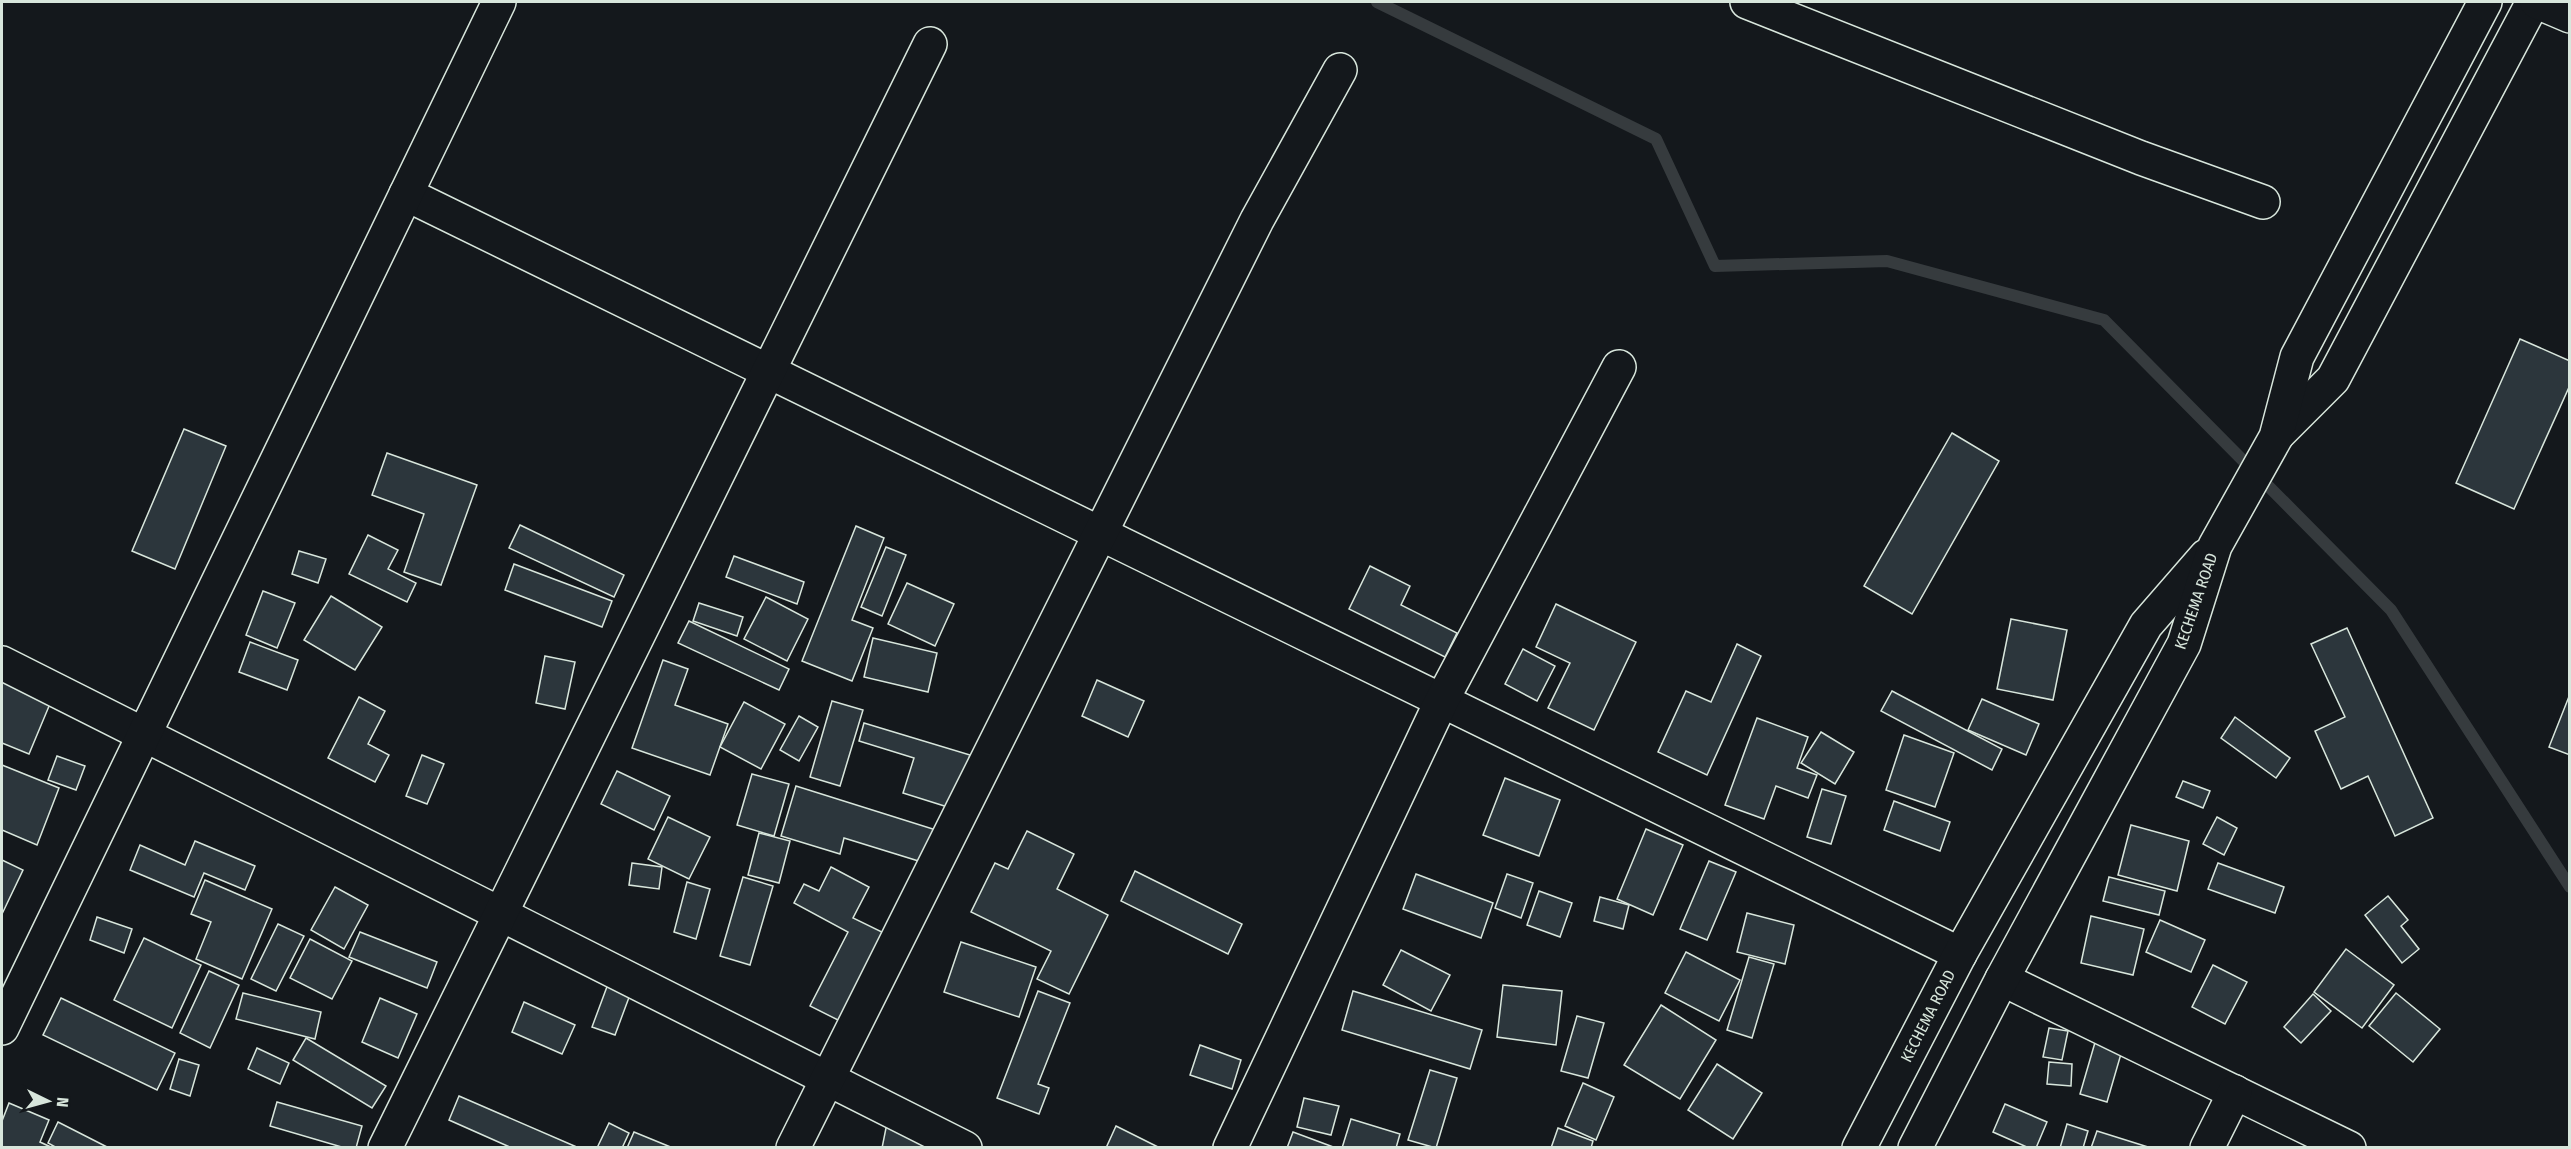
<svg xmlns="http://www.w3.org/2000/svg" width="2571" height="1149" font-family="'Fira Sans Condensed',sans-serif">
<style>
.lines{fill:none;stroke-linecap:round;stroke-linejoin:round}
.stream{stroke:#363b3e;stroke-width:12}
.building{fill:#2c363c;stroke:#d8e6dc;stroke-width:1.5}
.minor-casing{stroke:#d8e6dc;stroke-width:36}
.major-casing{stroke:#d8e6dc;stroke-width:36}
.minor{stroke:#14181c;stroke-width:33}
.major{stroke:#14181c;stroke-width:33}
.labels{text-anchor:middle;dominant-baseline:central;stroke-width:4.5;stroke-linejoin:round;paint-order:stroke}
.street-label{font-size:16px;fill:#d8e6dc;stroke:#14181c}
</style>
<rect width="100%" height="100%" fill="#14181c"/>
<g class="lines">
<!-- stream -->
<polyline class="stream" points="1377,2 1656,139 1715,266 1887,261 2104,320 2391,610 2570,887"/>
</g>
<!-- building -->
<g class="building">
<polygon points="2520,339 2570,361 2570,385 2514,509 2456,483"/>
<polygon points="184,429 226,446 175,569 132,551"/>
<polygon points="1952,433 1999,461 1912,614 1864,586"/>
<polygon points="387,453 477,485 441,585 404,572 424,514 372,495"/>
<polygon points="520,525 624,575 614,597 509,548"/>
<polygon points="856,526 884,538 852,620 873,628 852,681 802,661"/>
<polygon points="368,535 398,550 388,569 416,583 407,602 349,574"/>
<polygon points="886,547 906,555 882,616 861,607"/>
<polygon points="299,551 326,559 318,583 292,574"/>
<polygon points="734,556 804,582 797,604 726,577"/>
<polygon points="514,564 612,601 602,627 505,590"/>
<polygon points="1370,566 1410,586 1401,605 1457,633 1445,657 1349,609"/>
<polygon points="907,583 954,604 935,646 888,624"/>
<polygon points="263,591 295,603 277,648 246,635"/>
<polygon points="331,596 382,627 355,670 304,640"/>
<polygon points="766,597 808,619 787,661 744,639"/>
<polygon points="699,603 743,617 737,636 693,621"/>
<polygon points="1556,604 1636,642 1594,730 1548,708 1570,663 1536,647"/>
<polygon points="2011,619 2067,630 2053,700 1997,689"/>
<polygon points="689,621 789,669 779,690 678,643"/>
<polygon points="2347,628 2433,818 2395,836 2368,776 2341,789 2315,731 2345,717 2311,644"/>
<polygon points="873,638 937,653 928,692 864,677"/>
<polygon points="250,642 298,660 287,690 239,672"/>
<polygon points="1737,644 1761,656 1707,775 1658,752 1686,691 1711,702"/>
<polygon points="1523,649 1555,666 1537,701 1505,684"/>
<polygon points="545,656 575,662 565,709 536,703"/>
<polygon points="663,660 688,669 675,705 728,724 710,775 632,748"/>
<polygon points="2,678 52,699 29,754 2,743"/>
<polygon points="1097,680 1144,701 1128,737 1082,716"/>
<polygon points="1892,691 2002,749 1992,770 1881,711"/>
<polygon points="2570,694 2570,755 2549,747"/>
<polygon points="359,697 385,711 368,744 389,755 375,782 328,758"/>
<polygon points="1982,699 2039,724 2026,755 1968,730"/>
<polygon points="832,701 863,710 840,786 810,777"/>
<polygon points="744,702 785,724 761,769 720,747"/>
<polygon points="799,716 818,727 799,761 780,750"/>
<polygon points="2235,717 2290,758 2276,778 2221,738"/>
<polygon points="1757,718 1808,737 1797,768 1817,775 1808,798 1776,786 1764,819 1725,805"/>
<polygon points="864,723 970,755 954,809 903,793 914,758 859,741"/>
<polygon points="1821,732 1854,752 1835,784 1801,763"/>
<polygon points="1904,735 1954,753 1935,807 1886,790"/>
<polygon points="422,755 444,764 427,804 406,796"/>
<polygon points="57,756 85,766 76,790 48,780"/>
<polygon points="2,765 59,788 37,845 2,830"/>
<polygon points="617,771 670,796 654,830 601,804"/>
<polygon points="752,774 789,784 774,836 737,825"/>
<polygon points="1505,778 1560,800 1539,856 1483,835"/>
<polygon points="2183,781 2210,791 2203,808 2176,797"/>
<polygon points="796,786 936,830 925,863 844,838 840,854 781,836"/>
<polygon points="1822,789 1846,796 1831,844 1807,837"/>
<polygon points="1894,801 1950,822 1940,851 1884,830"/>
<polygon points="668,817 710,837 689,879 648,859"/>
<polygon points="2217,817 2237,828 2224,855 2203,844"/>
<polygon points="2131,825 2189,841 2177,891 2118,875"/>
<polygon points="1646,829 1683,845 1653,915 1617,899"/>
<polygon points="1027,831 1074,854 1057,889 1108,915 1069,994 1037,979 1051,951 971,912 995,863 1008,869"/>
<polygon points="759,833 790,841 779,883 748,875"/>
<polygon points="195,841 255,866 245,890 204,873 194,897 130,870 140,845 185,865"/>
<polygon points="2,860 23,870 2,914"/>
<polygon points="1709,861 1736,872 1707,940 1680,929"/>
<polygon points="632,863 662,867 659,889 629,885"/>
<polygon points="2218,863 2284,887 2275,913 2208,889"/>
<polygon points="831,867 869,887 853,918 884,933 840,1021 810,1006 848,932 794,903 804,884 819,891"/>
<polygon points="1135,871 1242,924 1228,954 1121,901"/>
<polygon points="1416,874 1493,903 1481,938 1403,909"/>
<polygon points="1507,874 1533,883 1521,918 1495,908"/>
<polygon points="743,877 773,886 750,965 720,956"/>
<polygon points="2109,877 2165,891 2159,915 2103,901"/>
<polygon points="205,880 272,909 242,979 196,959 211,922 191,914"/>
<polygon points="687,882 710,889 696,939 674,932"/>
<polygon points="335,887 368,905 344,949 311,930"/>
<polygon points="1539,891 1572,903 1560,937 1527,925"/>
<polygon points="2388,896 2408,920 2401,926 2419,949 2402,963 2365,915"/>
<polygon points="1600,897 1629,905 1623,929 1594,921"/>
<polygon points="1747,913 1794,925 1785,964 1737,952"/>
<polygon points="2091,916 2144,929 2133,975 2081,963"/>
<polygon points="97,917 132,929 124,953 90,940"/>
<polygon points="2160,920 2205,940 2191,972 2146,952"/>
<polygon points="278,924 304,936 276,991 251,979"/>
<polygon points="360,932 437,962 427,988 349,957"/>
<polygon points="144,938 201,965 172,1028 114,1000"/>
<polygon points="310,939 352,961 332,999 290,978"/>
<polygon points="961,942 1036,967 1019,1017 944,992"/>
<polygon points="2346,949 2394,985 2362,1028 2314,992"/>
<polygon points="1401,950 1450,975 1431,1011 1383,985"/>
<polygon points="1686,952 1740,980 1719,1021 1665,993"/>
<polygon points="1749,957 1774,964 1752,1038 1727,1030"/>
<polygon points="2213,965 2247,982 2225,1024 2192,1007"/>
<polygon points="209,971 239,985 210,1048 180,1033"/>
<polygon points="608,984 631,992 615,1035 592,1027"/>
<polygon points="1503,985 1562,991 1556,1045 1497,1037"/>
<polygon points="1038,991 1070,1003 1038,1084 1049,1088 1039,1114 997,1098"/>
<polygon points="1353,991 1482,1030 1470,1069 1342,1030"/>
<polygon points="243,993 321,1012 315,1039 236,1019"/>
<polygon points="2396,993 2440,1029 2413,1062 2369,1026"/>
<polygon points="2313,994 2331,1011 2301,1043 2284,1027"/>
<polygon points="61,998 175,1053 157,1090 43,1035"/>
<polygon points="380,998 417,1014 398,1058 362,1042"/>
<polygon points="524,1002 575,1025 562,1054 512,1032"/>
<polygon points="1661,1005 1716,1040 1680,1099 1624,1065"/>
<polygon points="1577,1016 1604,1023 1588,1078 1561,1071"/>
<polygon points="2049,1028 2068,1031 2062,1060 2043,1057"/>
<polygon points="306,1038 386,1086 372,1108 293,1060"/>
<polygon points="2096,1039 2123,1047 2107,1102 2080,1094"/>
<polygon points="1200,1045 1241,1060 1232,1089 1190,1075"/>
<polygon points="257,1048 289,1063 280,1084 248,1069"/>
<polygon points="179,1059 199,1065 190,1096 170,1089"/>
<polygon points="2049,1062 2072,1064 2071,1086 2047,1084"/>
<polygon points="1717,1064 1762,1093 1733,1139 1688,1110"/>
<polygon points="1430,1070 1457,1078 1436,1148 1408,1140"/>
<polygon points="1583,1083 1614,1097 1596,1140 1565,1126"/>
<polygon points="459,1096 579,1148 512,1148 449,1120"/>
<polygon points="1304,1098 1339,1106 1331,1135 1297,1127"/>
<polygon points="277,1102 362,1126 356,1148 345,1148 270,1126"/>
<polygon points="9,1103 49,1120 40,1142 53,1148 2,1148 2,1121"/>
<polygon points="2005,1104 2047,1122 2036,1148 2029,1148 1993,1132"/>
<polygon points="1351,1119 1400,1134 1396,1148 1342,1148"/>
<polygon points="58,1122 109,1148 57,1148 48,1143"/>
<polygon points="609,1123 629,1133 622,1148 597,1148"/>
<polygon points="887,1123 953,1148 882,1148"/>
<polygon points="2067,1124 2088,1131 2083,1148 2060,1148"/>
<polygon points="1116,1126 1160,1148 1106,1148"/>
<polygon points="1558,1128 1593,1141 1591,1148 1551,1148"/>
<polygon points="2097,1131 2148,1147 2091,1148"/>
<polygon points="634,1132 673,1148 627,1148"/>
<polygon points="1293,1132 1336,1148 1287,1148"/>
</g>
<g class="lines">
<defs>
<g id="minor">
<polyline points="1747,2 2141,158 2263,202"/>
<polyline points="406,194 1960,954"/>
<polyline points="2277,435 2333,379 2533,2"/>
<polyline points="2,663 965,1148"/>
<polyline points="2002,979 2349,1148"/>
<polyline points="2,1028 499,2"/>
<polyline points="385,1148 930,44"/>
<polyline points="793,1148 1257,220 1340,70"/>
<polyline points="1230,1148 1442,700 1619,367"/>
<polyline points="1859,1148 1960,954 2146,625 2206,556"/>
<polyline points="1915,1148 2002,979 2184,644 2215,546 2276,437 2297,357 2485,2"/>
<polyline points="2207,1148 2235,1092"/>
</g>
<polyline id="major" points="2537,2 2570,16"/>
</defs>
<!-- minor casing -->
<use href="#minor" class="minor-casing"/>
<!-- major casing -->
<use href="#major" class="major-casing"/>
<!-- minor -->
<use href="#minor" class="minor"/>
<!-- major -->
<use href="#major" class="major"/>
</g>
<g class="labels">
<!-- street labels -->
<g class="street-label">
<text transform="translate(2196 601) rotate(-71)">KECHEMA ROAD</text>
<text transform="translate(1928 1016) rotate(-63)">KECHEMA ROAD</text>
</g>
</g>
<!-- border -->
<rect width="2571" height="1149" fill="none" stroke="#d8e6dc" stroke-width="6"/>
<!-- north arrow -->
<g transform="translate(48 1101) rotate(95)" stroke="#14181c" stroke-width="4.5" paint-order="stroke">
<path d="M0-4.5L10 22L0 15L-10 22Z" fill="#d8e6dc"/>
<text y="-9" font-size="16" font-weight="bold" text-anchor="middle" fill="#d8e6dc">N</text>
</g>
</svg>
